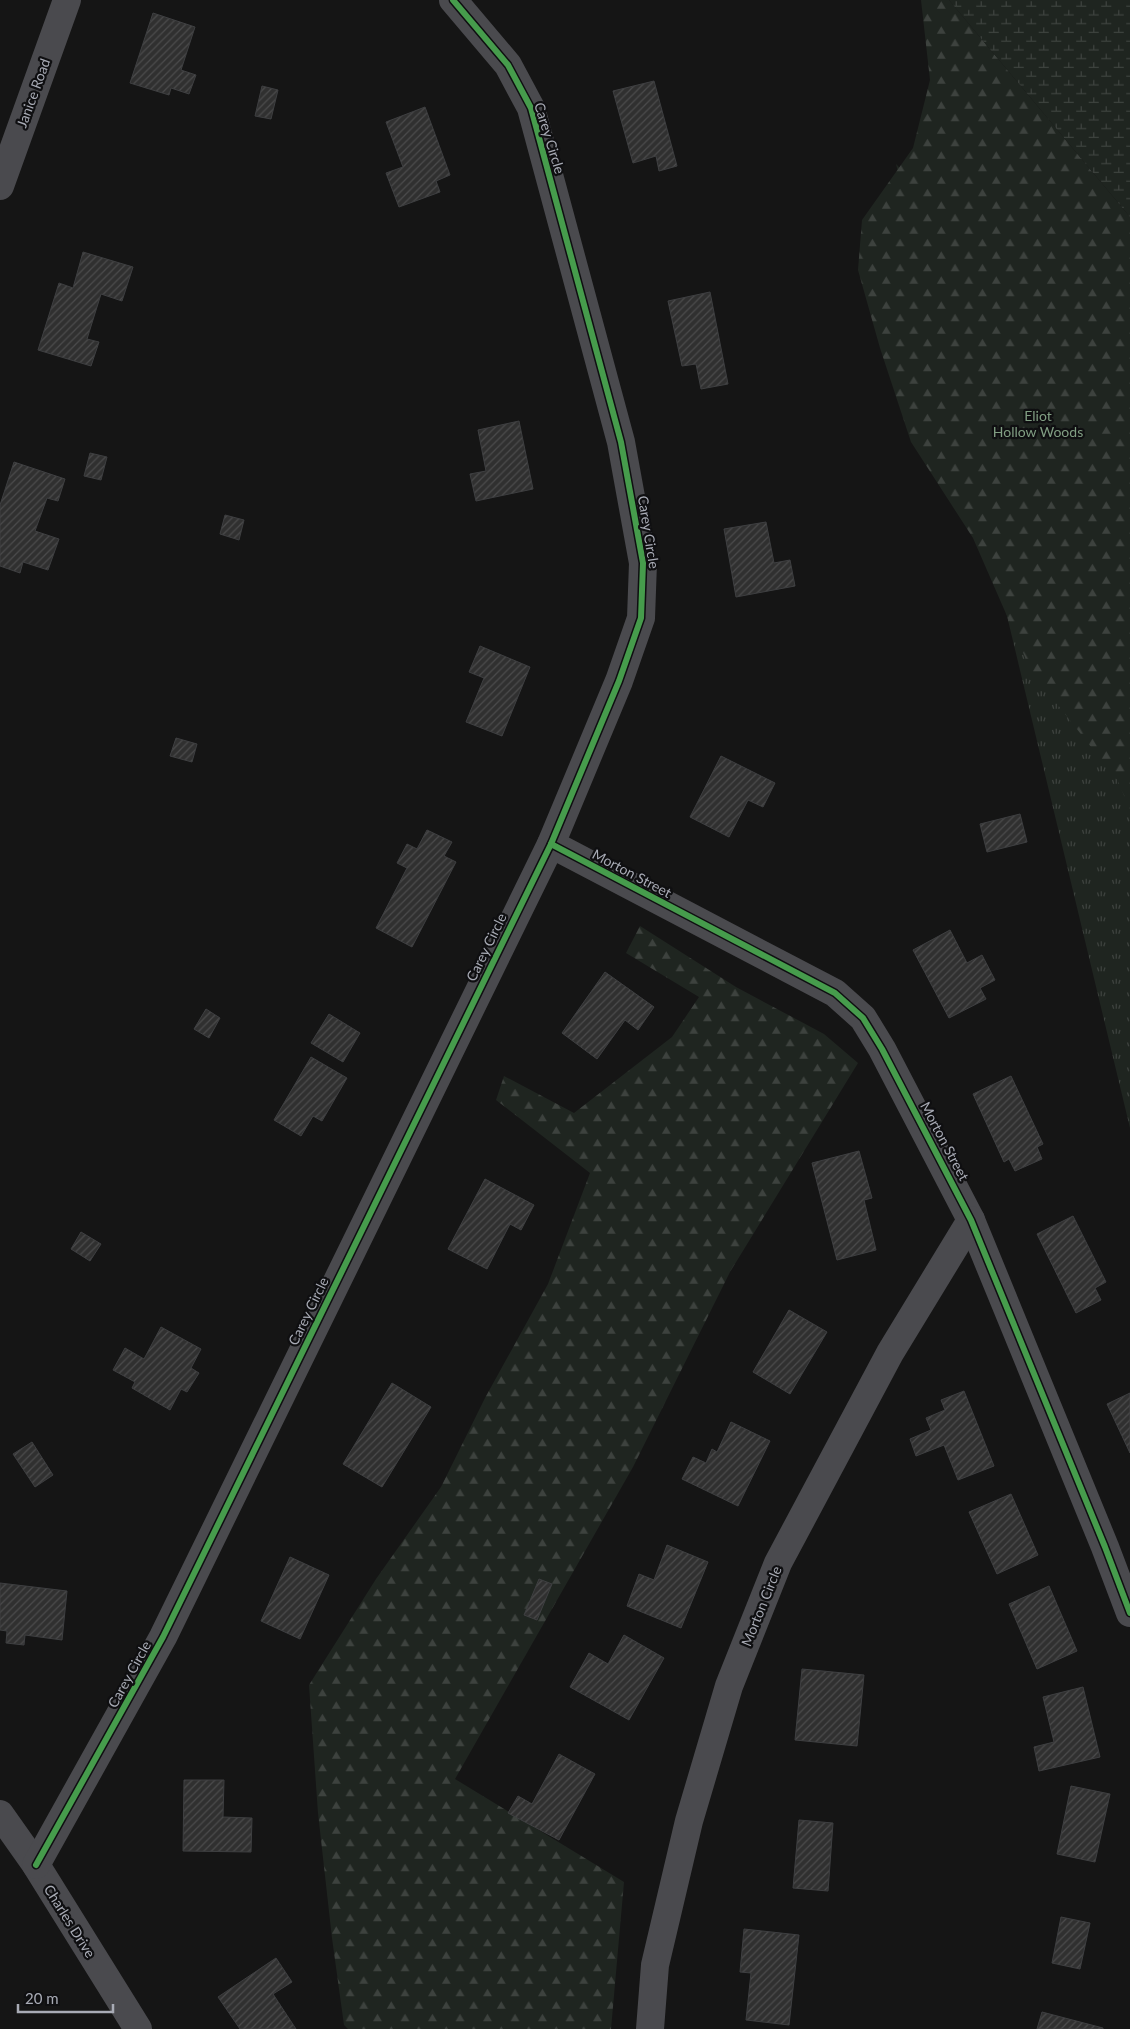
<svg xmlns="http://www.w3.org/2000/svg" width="1130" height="2029" font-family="Lato,sans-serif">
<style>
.grass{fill:url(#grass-tufts)}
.forest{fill:url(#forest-firs)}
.wetland{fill:url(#wetland-marsh)}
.building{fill:url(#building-hatch);stroke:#3e3f41}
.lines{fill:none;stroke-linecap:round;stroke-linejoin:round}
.minor{stroke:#4a4a4e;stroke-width:28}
.cycleway-casing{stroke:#0f0f11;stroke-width:9}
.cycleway{stroke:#469c4c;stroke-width:6}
.labels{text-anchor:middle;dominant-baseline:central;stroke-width:4.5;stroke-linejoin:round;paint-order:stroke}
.street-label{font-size:14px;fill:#a8abb5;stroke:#0f0f11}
.park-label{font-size:14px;fill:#819e83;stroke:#0f0f11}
</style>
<defs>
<pattern id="grass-tufts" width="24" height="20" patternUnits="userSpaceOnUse" patternTransform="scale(1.25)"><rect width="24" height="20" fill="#1f2520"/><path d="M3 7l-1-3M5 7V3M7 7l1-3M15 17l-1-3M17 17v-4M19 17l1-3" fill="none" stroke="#3d423e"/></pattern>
<pattern id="forest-firs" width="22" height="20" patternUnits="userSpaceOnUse" patternTransform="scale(1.25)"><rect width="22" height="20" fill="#1f2520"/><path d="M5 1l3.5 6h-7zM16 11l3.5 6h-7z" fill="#3d423e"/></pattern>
<pattern id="wetland-marsh" width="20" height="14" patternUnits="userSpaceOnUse" patternTransform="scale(1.25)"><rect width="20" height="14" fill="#1f2520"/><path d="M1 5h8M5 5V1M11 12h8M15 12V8" fill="none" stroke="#3d423e"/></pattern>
<pattern id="building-hatch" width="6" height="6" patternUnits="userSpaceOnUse" patternTransform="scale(1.25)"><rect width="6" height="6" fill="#303030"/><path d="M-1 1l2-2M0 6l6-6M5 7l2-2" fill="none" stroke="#4b4b4c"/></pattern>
</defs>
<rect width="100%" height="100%" fill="#151515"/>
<!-- grass -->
<polygon class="grass" points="896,164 1117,395 1130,666 1130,1128 951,383"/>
<!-- forest -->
<g class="forest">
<polygon points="921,0 949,0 1130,217 1130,810 1118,781 1031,671 973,538 911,442 880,348 858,270 862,220 913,148 930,80"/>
<polygon points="640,926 736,987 824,1034 858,1063 730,1272 633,1467 455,1779 624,1882 611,2029 348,2029 344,2025 332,1938 318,1813 309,1685 376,1579 441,1487 485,1398 548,1284 590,1173 496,1100 504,1076 574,1113 672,1037 699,997 626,953"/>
</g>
<!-- wetland -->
<polygon class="wetland" points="949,0 1130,0 1130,217"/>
<!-- building -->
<g class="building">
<polygon points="153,13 195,27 181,70 196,75 189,94 171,88 169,95 130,83"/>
<polygon points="654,81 677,166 659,171 656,156 633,163 613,91"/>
<polygon points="262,86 278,90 271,119 255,116"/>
<polygon points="425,107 450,175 436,181 440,192 399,207 386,173 403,167 386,122"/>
<polygon points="83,252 133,267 122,301 101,294 87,339 99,342 91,366 38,350 59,283 73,288"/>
<polygon points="710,292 728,384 701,389 696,364 682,366 668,301"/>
<polygon points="519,421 533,489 476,501 470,474 486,471 478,430"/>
<polygon points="90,453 107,457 101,480 84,476"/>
<polygon points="14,462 65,479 58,501 47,498 35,531 59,539 48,570 23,562 20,573 0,566 0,505"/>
<polygon points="225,515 244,520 239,540 220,534"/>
<polygon points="766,522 774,563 790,560 795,586 736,597 724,529"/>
<polygon points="480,646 530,667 502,736 466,722 484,678 469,672"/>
<polygon points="176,738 197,744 192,762 170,756"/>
<polygon points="721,756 775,783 763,807 748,800 729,837 690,817"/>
<polygon points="1020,814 1027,842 987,852 980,824"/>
<polygon points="427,830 452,842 444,856 456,862 412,947 376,928 407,868 397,863 407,844 417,849"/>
<polygon points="950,930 967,963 982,955 995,980 980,988 986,999 949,1018 913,950"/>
<polygon points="605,972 654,1007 638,1030 625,1020 597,1059 562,1033"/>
<polygon points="206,1009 220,1018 209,1038 194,1029"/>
<polygon points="329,1014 360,1033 343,1062 311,1043"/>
<polygon points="311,1057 347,1078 322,1121 313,1116 301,1136 274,1120"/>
<polygon points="1011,1076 1043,1144 1037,1147 1042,1159 1015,1171 1009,1159 1004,1162 973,1094"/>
<polygon points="859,1151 872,1198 864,1200 876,1250 837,1260 812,1163"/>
<polygon points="485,1179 534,1205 521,1230 510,1224 487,1269 448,1249"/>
<polygon points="1073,1216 1106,1282 1095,1288 1101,1300 1076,1313 1037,1234"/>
<polygon points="81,1232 101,1244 90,1261 71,1249"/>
<polygon points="789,1310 827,1332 790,1394 753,1372"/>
<polygon points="161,1327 201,1349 191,1368 199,1373 187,1392 181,1389 170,1410 132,1388 135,1382 113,1370 125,1348 144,1359"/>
<polygon points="392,1383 431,1407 382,1487 343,1464"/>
<polygon points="964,1391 994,1466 958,1480 944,1445 916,1456 910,1439 931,1430 926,1418 945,1410 941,1400"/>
<polygon points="1130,1393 1130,1453 1107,1404"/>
<polygon points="731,1422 770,1441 738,1506 682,1479 693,1457 706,1463 712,1449 717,1452"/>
<polygon points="32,1442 53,1475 35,1487 13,1454"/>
<polygon points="1011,1494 1038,1555 997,1574 969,1512"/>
<polygon points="667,1545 708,1562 681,1628 627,1606 639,1574 654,1580"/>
<polygon points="290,1557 329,1575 300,1639 261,1621"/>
<polygon points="539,1579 552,1584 537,1620 524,1615"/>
<polygon points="0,1583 67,1591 62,1640 25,1635 24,1645 6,1643 7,1631 0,1630"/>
<polygon points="1049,1586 1077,1651 1037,1669 1009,1604"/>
<polygon points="624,1635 664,1658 629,1720 570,1687 589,1653 608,1664"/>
<polygon points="802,1669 864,1675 857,1746 795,1740"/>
<polygon points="1083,1687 1100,1757 1039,1771 1034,1747 1054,1742 1043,1697"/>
<polygon points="559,1754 595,1774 559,1840 508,1813 518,1796 532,1804"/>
<polygon points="184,1780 224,1780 223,1817 252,1818 251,1852 183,1851"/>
<polygon points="1071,1786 1110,1794 1095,1862 1057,1854"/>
<polygon points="799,1820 833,1823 828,1891 793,1888"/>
<polygon points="1061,1917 1090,1923 1080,1969 1052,1963"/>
<polygon points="744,1929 799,1935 789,2025 746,2020 751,1973 740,1972"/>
<polygon points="276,1958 292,1982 273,1994 296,2029 240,2029 218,1997"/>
<polygon points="1042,2012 1103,2028 1103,2029 1037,2029"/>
</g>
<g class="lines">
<!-- minor -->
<g class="minor">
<polyline points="0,186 67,0"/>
<polyline points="551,844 835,993 863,1018 882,1049 971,1220 1105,1547 1130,1613"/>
<polyline points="0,1814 36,1865 138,2029"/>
<polyline points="36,1865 163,1637 551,844 619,681 641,618 643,563 621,442 531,108 508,65 453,0"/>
<polyline points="650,2029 655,1965 689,1821 729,1686 778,1563 890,1353 971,1220"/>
</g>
<defs>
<g id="cycleway">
<polyline points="551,844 835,993 863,1018 882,1049 971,1220 1105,1547 1130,1613"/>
<polyline points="36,1865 163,1637 551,844 619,681 641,618 643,563 621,442 531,108 508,65 453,0"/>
</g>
</defs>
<!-- cycleway casing -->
<use href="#cycleway" class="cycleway-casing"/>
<!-- cycleway -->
<use href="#cycleway" class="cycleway"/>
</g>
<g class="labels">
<!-- street labels -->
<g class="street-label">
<text transform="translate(33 93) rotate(-70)">Janice Road</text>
<text transform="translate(550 138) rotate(73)">Carey Circle</text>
<text transform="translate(649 532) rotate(81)">Carey Circle</text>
<text transform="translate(632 873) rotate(28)">Morton Street</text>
<text transform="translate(486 947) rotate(-64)">Carey Circle</text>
<text transform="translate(945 1141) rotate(62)">Morton Street</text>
<text transform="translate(308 1311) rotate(-64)">Carey Circle</text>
<text transform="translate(761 1606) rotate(-68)">Morton Circle</text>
<text transform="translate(129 1674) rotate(-61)">Carey Circle</text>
<text transform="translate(70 1921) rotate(58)">Charles Drive</text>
</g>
<!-- park labels -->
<g class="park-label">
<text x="1038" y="415">Eliot<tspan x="1038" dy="16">Hollow Woods</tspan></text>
</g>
</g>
<!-- scale -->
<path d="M18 2004v8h95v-8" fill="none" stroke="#a8abb5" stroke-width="2.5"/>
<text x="25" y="2004" font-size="15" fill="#a8abb5" stroke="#0f0f11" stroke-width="4" paint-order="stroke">20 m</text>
</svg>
